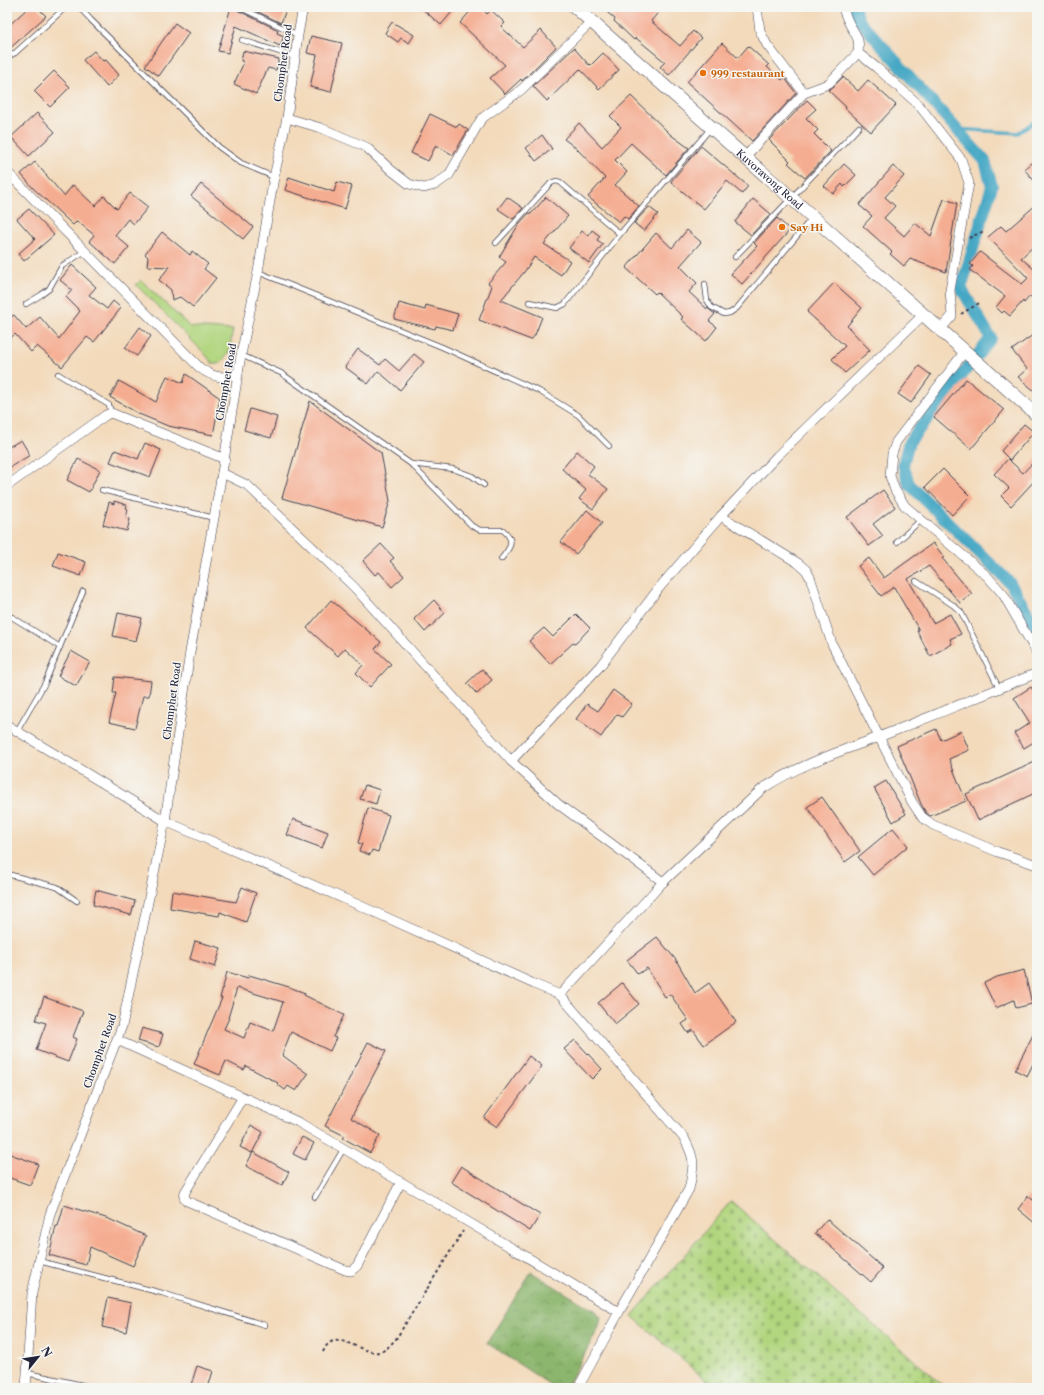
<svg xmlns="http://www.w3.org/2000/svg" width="1044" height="1395" font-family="'Libre Caslon Text',serif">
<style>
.green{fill:#b1d57e;stroke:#6a7c5c}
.forest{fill:url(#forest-crowns);stroke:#576c54}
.cemetery{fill:url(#cemetery-stones);stroke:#6a7c5c}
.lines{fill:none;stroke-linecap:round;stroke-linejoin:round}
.stream{stroke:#44a7c4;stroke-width:3.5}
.canal{stroke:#44a7c4;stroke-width:12}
.building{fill:#f5ad92;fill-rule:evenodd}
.lane-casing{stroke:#413e4e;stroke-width:6}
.street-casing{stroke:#413e4e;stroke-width:10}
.secondary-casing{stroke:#413e4e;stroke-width:14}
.path{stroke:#413e4e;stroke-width:2;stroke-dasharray:3 3;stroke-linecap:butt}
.lane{stroke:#fff;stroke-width:4.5}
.street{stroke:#fff;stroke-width:9}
.secondary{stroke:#fff;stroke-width:13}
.food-dot{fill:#e8710a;stroke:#f6f6f2;stroke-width:1.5}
.labels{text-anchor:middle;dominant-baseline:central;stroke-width:3;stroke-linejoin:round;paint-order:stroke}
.street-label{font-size:10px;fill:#22223b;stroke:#f6f6f2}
.food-label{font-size:10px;font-weight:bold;fill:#c56008;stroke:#f6f6f2;text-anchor:start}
</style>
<defs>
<pattern id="forest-crowns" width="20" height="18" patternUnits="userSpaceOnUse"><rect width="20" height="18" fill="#8cb66d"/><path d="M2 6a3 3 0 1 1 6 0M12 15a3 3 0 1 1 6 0" fill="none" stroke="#72945b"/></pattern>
<pattern id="cemetery-stones" width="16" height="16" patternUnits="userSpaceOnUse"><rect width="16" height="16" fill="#b1d57e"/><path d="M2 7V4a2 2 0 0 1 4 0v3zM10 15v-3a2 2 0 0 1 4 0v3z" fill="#98b76e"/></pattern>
</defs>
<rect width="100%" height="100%" fill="#f6f6f2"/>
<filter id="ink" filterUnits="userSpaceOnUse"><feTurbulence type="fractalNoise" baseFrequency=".025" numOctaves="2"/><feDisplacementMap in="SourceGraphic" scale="8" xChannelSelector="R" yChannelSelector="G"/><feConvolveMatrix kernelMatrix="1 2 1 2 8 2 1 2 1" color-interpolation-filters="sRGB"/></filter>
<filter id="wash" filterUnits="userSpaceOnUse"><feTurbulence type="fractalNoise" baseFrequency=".012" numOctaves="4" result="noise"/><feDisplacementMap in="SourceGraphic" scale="16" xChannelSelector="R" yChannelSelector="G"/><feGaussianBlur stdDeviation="0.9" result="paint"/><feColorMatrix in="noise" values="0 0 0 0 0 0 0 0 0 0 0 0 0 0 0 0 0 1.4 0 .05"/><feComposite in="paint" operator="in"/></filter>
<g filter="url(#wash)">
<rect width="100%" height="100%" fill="#f3dabb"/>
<!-- green -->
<path class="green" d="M141 280 190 327 233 330C229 346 233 352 219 364H213L205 354 136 285Z"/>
<!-- forest -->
<polygon class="forest" points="531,1272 595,1311 601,1317 599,1327 566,1388 555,1388 487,1343"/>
<!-- cemetery -->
<polygon class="cemetery" points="731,1201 946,1388 715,1388 632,1316"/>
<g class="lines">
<!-- stream -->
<polyline class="stream" points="956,129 1018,133 1037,120"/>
<!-- canal -->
<polyline class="canal" points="854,7 859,20 985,161 992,186 961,288 991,338 909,442 903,464 909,484 1010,583 1037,629"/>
</g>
<g id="blocks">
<!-- building -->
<g class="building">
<polygon points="29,7 37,7 46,16 7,51 7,27"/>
<polygon points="231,7 235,7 237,10 278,30 277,33 284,36 280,46 236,26 228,53 218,51"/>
<polygon points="248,7 287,7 281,23"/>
<polygon points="420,7 456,7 441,25"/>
<polygon points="474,7 480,7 487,14 491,10 505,23 501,27 523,47 541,30 556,47 522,81 521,79 505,94 490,78 505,65 460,23"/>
<polygon points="601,7 663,7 651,21 680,46 693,31 701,38 669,75 660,67 665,62 636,38 634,40 614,21 615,19"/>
<polygon points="392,22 414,35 409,43 401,38 398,42 385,33"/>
<polygon points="175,23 189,33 159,76 145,66"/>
<polygon points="311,36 342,43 331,92 310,87 317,55 307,53"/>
<polygon points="722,43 738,58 748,46 769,65 767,67 782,80 784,77 796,93 752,141 687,82"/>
<polygon points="574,48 589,65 590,64 591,65 603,53 619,70 599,89 580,69 547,101 533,86"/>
<polygon points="94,51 103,61 106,60 119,75 107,87 83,60"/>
<polygon points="243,51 279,59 276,70 268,68 256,94 234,84 244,62 241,61"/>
<polygon points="54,71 70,87 50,107 34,91"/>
<polygon points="843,77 858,91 868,80 896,105 871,132 845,108 846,107 828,90 833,87"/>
<polygon points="631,96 671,135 689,148 666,175 631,143 615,160 627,172 615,185 639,206 628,219 624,216 619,222 588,197 605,178 576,148 564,139 579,123 602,147 621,127 610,116"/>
<polygon points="807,100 816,109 806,118 818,130 814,134 831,151 805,178 788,163 790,161 769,140"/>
<polygon points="37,113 55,132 29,156 11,137"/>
<polygon points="430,114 457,127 459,124 468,130 453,155 436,145 428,161 411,153"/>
<polygon points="542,135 552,149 536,161 526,148"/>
<polygon points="701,146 748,186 742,194 727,181 704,209 671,182 672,180"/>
<polygon points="1037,158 1037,184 1024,169"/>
<polygon points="35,162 64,196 73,185 95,206 104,196 117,209 130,193 148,207 134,224 128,219 115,235 129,247 115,264 89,241 94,235 77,221 73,225 33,188 21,174"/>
<polygon points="844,164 856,175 844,187 842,184 833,194 824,186"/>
<polygon points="893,166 904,176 885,197 895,206 884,218 904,236 915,223 931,236 944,199 957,203 946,272 910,259 904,266 890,254 892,252 863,226 872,216 859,205"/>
<polygon points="289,177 334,192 337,182 352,186 345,209 285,190"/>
<polygon points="201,184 253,227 243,239 191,196"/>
<polygon points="507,197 523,208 513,219 498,209"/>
<polygon points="546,197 568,216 544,244 570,261 561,275 534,257 525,271 501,300 542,317 535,335 531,340 479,320 492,286 488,283 506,262 499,257 519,224 529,213 531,214"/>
<polygon points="753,199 771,214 751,235 735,222"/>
<polygon points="1037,204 1037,243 1021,258 1035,270 1037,268 1037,302 1030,296 1024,303 1023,301 1010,316 1004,311 1002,313 996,307 1005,296 970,270 973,266 970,264 980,252 1022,284 1028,278 988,237 1001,226 1006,231"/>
<polygon points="649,207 658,214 644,231 634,223"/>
<polygon points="29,209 54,235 24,261 18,254 35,239 17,219"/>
<polygon points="777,218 790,230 742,284 731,274 757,246 754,243"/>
<polygon points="592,230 600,236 597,240 603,244 589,263 569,248 582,231 588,236"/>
<polygon points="687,230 701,242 680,266 697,283 689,292 707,309 707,308 715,314 709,321 717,327 706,341 681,319 683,317 657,292 655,294 626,268 656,233 672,248"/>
<polygon points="162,232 190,255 192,251 208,264 204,269 216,278 193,307 180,297 172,300 171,290 159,280 169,267 147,266 148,257 145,254"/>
<polygon points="72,265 96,287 89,295 107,309 113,301 121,308 94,342 87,337 62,367 37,346 31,352 15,334 7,341 7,320 14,315 26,329 40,317 59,339 80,311 66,297 72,290 60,280"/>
<polygon points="834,283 862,308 847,326 870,350 845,373 832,359 845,346 807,312"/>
<polygon points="399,303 425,310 426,305 458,314 453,330 436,326 435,329 394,319"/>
<polygon points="140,327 151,336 137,356 125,348"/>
<polygon points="1037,332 1037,393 1018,377 1027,369 1012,350"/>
<polygon points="358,349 380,365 385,359 399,371 414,354 424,362 400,390 378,371 368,384 345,367"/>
<polygon points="919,366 931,375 911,403 898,394"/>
<polygon points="186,374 220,398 213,435 168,426 139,414 110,397 119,381 156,402 167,376 183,383"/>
<polygon points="966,379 1004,410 971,449 934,417"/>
<polygon points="310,401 381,453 390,501 382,527 282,498"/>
<polygon points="250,409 277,417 271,438 244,430"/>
<polygon points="1024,424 1034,432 1010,460 1001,451"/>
<polygon points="21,440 30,455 7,469 7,448"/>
<polygon points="145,443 161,450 150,477 110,462 115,450 138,459"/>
<polygon points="577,451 594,466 588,474 608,489 593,509 579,499 586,490 562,469"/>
<polygon points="1037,458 1037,478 1011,506 1001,496 1009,488 994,474 1008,459 1023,473"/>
<polygon points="78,459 100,470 89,492 67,480"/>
<polygon points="943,469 970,496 952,515 925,487"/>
<polygon points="883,490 895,507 873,524 883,536 869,546 847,517"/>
<polygon points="114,501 127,505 126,508 128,509 126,518 130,519 127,531 103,525 109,502 114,504"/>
<polygon points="587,510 602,523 576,554 561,542"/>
<polygon points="933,543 944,557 942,558 972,594 960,603 929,566 908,579 933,623 950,614 961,634 950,639 952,644 930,656 917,631 919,630 894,587 881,596 858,566 869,558 884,578"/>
<polygon points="381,544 394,558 390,561 404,576 392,587 379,572 375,575 363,561"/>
<polygon points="58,552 86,562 81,576 53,566"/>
<polygon points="331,600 381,642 375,649 391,664 370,687 356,673 363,665 345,648 338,656 307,628"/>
<polygon points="434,600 445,613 425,632 414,619"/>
<polygon points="118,613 142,618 136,641 113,636"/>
<polygon points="576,614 590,628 575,644 573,643 550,664 529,641 544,628 553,637"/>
<polygon points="71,651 90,662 76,686 58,676"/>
<polygon points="482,669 492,680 477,694 467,683"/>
<polygon points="115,677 151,681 149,696 143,696 135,728 109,722 116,693 113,693"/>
<polygon points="1031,687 1037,696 1037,740 1024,748 1014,733 1030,723 1014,698"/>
<polygon points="613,690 632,704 622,717 617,714 601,737 576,719 587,704 598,711"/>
<polygon points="936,729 941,740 961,731 969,750 949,759 966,801 930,816 926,813 921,804 897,746"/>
<polygon points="1037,761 1037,792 978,820 966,794"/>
<polygon points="886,781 906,814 893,822 874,788"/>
<polygon points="365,785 380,790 376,804 360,799"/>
<polygon points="822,797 860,851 845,862 807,807"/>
<polygon points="368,808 389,815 378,852 372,850 370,855 359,851 362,844 358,843"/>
<polygon points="293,819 328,832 322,848 287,835"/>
<polygon points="893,828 908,846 873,875 858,857"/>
<polygon points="242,887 256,893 246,922 220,912 219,916 170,908 172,891 236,902"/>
<polygon points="96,890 135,901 131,915 93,905"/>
<polygon points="657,937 676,960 695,993 709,983 736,1022 704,1045 693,1030 688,1033 682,1024 688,1020 670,994 665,997 647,968 638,974 627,960"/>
<polygon points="195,941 221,948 215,967 190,959"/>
<polygon points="1024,970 1032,1004 1016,1008 1014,1000 996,1008 984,983 997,977"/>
<path d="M227 972 248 978 249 975 289 987 305 993 304 995 344 1015 333 1037 336 1038 330 1051 291 1032 282 1055 308 1074 296 1091 288 1086 285 1090 277 1084 278 1083 246 1066 244 1070 226 1061 220 1075 194 1064 222 998H220ZM237 988 283 1002 273 1031 250 1022 244 1038 224 1029 229 1018H228Z"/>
<polygon points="622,983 639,1004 615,1024 598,1003"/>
<polygon points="44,997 83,1011 73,1037 77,1039 68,1062 36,1050 46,1023 36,1020"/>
<polygon points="1037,1027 1037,1056 1027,1076 1015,1070"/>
<polygon points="142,1028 163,1034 159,1047 138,1041"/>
<polygon points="575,1040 602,1069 592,1079 564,1049"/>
<polygon points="368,1042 386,1051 351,1118 380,1135 370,1153 343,1138 345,1136 325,1126"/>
<polygon points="529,1056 542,1066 497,1127 484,1118"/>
<polygon points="251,1125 263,1132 252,1153 240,1147"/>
<polygon points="302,1137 314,1143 305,1160 293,1154"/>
<polygon points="253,1152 289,1172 282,1185 246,1166"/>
<polygon points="7,1153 38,1164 30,1185 7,1177"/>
<polygon points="461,1166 540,1215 530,1231 451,1182"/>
<polygon points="1028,1196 1037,1203 1037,1225 1018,1209"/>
<polygon points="64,1205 109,1219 146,1236 133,1266 90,1247 86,1265 49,1255 56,1226 58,1226"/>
<polygon points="827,1219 883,1268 871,1282 815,1233"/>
<polygon points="108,1298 131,1303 126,1332 102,1327"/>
<polygon points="197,1366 213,1371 208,1388 190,1388"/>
</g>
</g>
</g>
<g filter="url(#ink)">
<use href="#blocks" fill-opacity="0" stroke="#413e4e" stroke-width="1"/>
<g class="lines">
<defs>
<g id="lane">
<polyline points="79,7 91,20 219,147 241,163 274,177"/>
<polyline points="239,7 298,35"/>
<polyline points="242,40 295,57"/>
<polyline points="7,57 15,53 66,7"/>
<polyline points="496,243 551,183 556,181 560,182 620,234"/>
<polyline points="735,257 859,127"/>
<polyline points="258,272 442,347 539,391 578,415 609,446"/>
<polyline points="705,284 707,300 711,307 724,314 730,313 737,308 812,218"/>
<polyline points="529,302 557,308 565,304 620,234 710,129"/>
<polyline points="26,304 41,295 49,289 62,266 85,251"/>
<path d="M241 355 281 373 411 464 472 526 480 530H503C516 541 510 548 501 559"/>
<polyline points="58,374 109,405 111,413"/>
<polyline points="411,464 453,469 472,476 484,485"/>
<polyline points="102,490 214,518"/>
<polyline points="897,542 922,519"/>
<polyline points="916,581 953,605 961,612 999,688"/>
<polyline points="12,617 60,647"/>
<polyline points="17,731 45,683 83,591"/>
<polyline points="7,874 57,887 77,901"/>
<polyline points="315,1197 344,1148"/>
<polyline points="39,1261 162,1293 265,1325"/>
<polyline points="27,1373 96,1388"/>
</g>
<g id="street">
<path d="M842 7C845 13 847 20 850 25 857 37 860 39 858 53L877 68 918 104 961 159 969 183 950 290 952 316 940 330"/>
<polyline points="804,93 823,86 829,83 858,53"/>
<polyline points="287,118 321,128 366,147 391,170 409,184 424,188 435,185 449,175 480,121 485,116 521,90 591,22"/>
<polyline points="745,157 804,93 767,45 760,31 757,7"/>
<path d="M7 172 200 368C214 378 222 379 238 373"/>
<polyline points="965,351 896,442 892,454 890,476 895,490 905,506 987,576 1003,594 1037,653"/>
<polyline points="222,473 247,485 354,587 511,761 558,804 663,882"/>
<polyline points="7,486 106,415 111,413 225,459"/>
<polyline points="721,516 798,563 806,570 810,577 832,644 912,802 922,817 933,825 998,852 1037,865"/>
<path d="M7 725 165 821 361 906 534 984 560 995 684 1138C696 1160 694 1165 689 1189L619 1312 578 1388"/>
<polyline points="511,761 600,666 659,588 721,516 777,456 923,315"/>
<path d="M560 995 663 882 762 789C798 765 838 752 879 737 932 716 984 695 1037 673"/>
<polyline points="117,1040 298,1122 401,1182 619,1312"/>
<polyline points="243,1097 185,1192 184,1197 187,1201 345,1270 351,1271 357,1266 401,1182"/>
<polyline points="26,1388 32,1293 50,1214 122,1026 165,821 190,652 222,473 241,355 258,272 274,177 287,118 298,35 303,7"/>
</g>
<g id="secondary">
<path id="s1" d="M575 7 1037 415"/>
</g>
</defs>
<!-- lane casing -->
<use href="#lane" class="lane-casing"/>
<!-- street casing -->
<use href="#street" class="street-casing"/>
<!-- secondary casing -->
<use href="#secondary" class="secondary-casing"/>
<!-- path -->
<g class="path">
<polyline points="969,238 984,231"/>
<polyline points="961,314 981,302"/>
<path d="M323 1352C334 1325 360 1355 379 1352 386 1351 391 1344 396 1339L463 1231"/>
</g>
<!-- lane -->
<use href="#lane" class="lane"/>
<!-- street -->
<use href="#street" class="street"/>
<!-- secondary -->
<use href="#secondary" class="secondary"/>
</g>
</g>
<!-- markers -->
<g class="food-dot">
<circle cx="703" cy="73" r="4"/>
<circle cx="782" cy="227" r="4"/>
</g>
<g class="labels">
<!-- street labels -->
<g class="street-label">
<text transform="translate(283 63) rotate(-82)">Chomphet Road</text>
<text stroke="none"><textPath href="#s1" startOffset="260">Kuvoravong Road</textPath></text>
<text transform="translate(226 382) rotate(-80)">Chomphet Road</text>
<text transform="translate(172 701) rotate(-82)">Chomphet Road</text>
<text transform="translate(100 1051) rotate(-70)">Chomphet Road</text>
</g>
<!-- food labels -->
<g class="food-label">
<text x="711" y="73">999 restaurant</text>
<text x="790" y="227">Say Hi</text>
</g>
</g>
<!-- margin -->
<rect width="1044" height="1395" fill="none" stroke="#f6f6f2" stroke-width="24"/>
<!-- north arrow -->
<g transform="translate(38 1357) rotate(60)" stroke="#f6f6f2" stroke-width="3" paint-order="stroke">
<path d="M0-3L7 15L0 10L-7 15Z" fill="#22223b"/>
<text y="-6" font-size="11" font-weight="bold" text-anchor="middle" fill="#22223b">N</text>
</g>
</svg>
